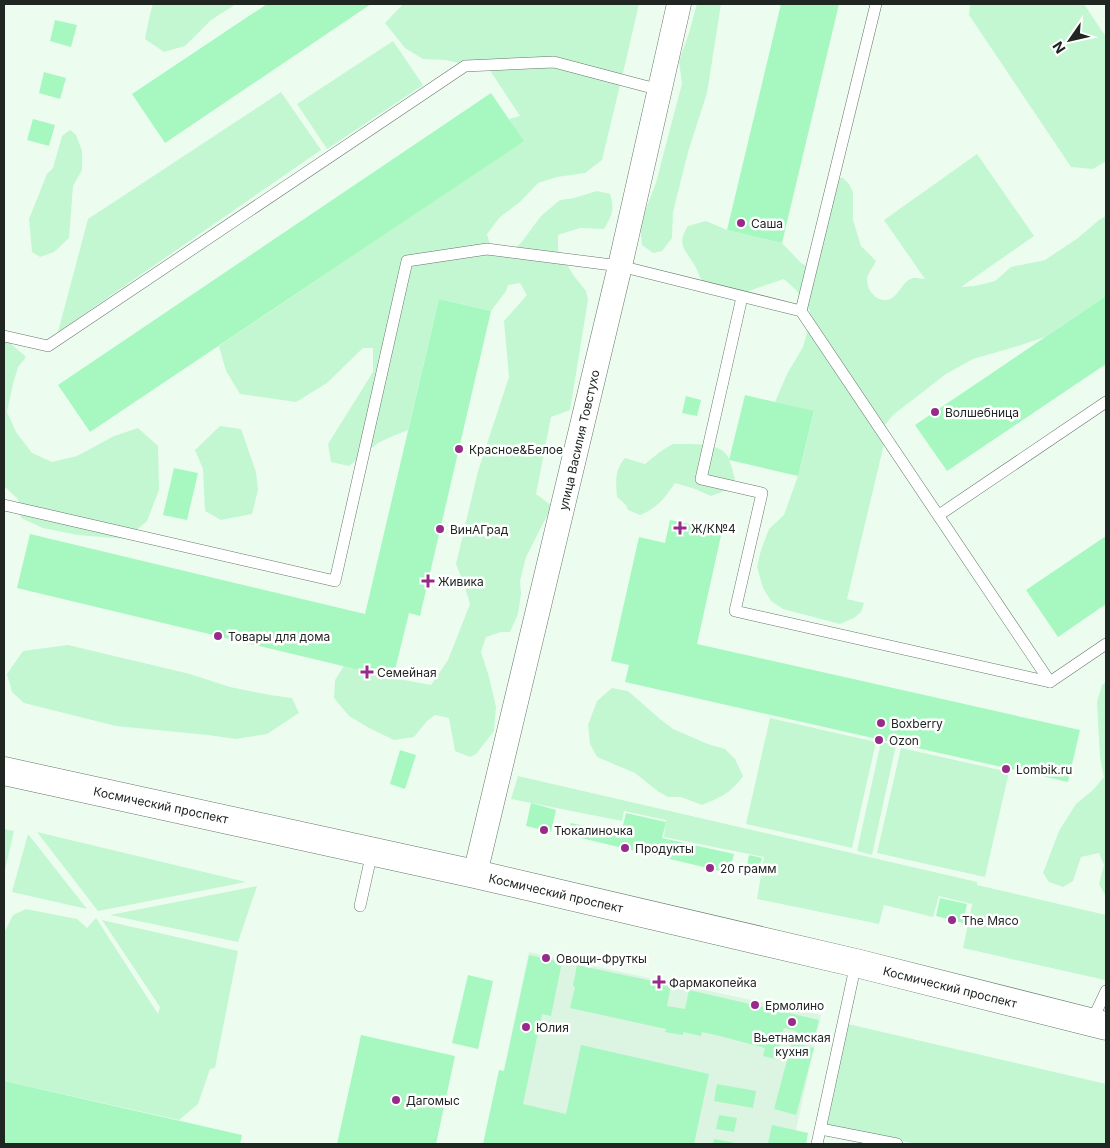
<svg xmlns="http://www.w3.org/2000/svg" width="1110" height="1148" font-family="Inter,sans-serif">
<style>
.built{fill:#dcf4e2}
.green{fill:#c2f7d1}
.building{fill:#a6f8c0}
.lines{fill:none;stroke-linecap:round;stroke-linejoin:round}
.service-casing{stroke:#67766b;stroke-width:12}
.minor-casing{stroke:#67766b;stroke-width:25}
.primary-casing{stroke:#67766b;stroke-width:29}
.service{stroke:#fff;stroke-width:11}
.minor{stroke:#fff;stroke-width:24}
.primary{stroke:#fff;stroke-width:28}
.poi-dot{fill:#982a8a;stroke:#fff;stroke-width:2}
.labels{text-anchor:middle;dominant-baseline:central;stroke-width:5;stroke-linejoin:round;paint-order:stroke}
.poi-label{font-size:12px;fill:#202622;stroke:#fff;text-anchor:start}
.street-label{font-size:12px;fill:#202622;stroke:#fff}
</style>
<rect width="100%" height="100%" fill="#ecfdf0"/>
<!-- built -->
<polygon class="built" points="529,952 821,1015 793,1144 488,1144"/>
<!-- green -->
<g class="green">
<polygon points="153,4 236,4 211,20 185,46 164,52 145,39 150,14"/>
<path d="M403 4H639L626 60 602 160 585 173 557 177 538 183 520 202 500 217 487 234 493 256 502 257 521 243 541 216 560 200 574 198 597 191 610 194C615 209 612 216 604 229L580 228 558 235V250L574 276 586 291 588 300 570 410 551 417 536 494 552 506 526 557 520 581 521 594 518 614 510 632H501L486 637 481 652 489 677 496 707 494 731 476 754 470 757 455 751 449 718 435 715 427 721 414 737 394 740 369 728 349 716 334 698 335 680 344 666 393 678 431 685 448 660 470 604 464 584 456 564 478 471 509 377 504 321 527 295 520 283 508 285 506 291 491 311 439 299 408 430 393 436 378 443 349 466 331 462 328 444 373 372V348H363L327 383 296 402 240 394 226 371 219 346 523 141 509 119 520 116 489 69 445 60 423 59 405 48 385 23Z"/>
<polygon points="697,4 721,4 707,93 688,152 673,212 672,238 662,251 653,253 642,245 640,224 656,183 670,129 682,84 679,61 689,33"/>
<polygon points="970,4 1084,4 1106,37 1106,161 1093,169 1071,167 969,15"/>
<polygon points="393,41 423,85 327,149 297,104"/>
<polygon points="281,92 321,150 58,332 88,219"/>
<polygon points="70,130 76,135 82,151 82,170 73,186 69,238 54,252 40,257 32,252 29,219 47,174 53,168 62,136"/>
<path d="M977 154 1034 236 961 287 975 286 995 281 1011 267 1045 260 1078 238 1099 220 1106 216V296L1045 337 1018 346 973 359 946 374 893 415 880 431 885 440 847 599 864 603 861 612 854 618 840 624 783 609 771 601 763 588 757 567 761 550 769 529 784 515 798 476 814 412 775 402 787 374 803 347 808 330 810 311 797 291 784 279 760 287 744 293 703 284C700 278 698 271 695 266 685 249 676 245 688 226L706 221 727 230 782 243 801 263 807 266 821 252 836 185 840 178H843L849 184 853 192V220L861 246 876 261C874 266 870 270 868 275 864 286 874 301 886 300 899 299 901 281 913 278 916 277 921 279 925 279L884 220Z"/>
<polygon points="4,340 10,343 26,357 18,367 13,384 7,412 16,432 32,453 52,462 77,456 114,436 138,428 158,446 159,490 147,521 126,539 78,535 43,528 21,518 18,499 4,486"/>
<polygon points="220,426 241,429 256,472 258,490 252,514 221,520 205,511 203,469 195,450"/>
<path d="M673 444C686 444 718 442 726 454 731 461 733 472 735 480L727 490 711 496 695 489 675 483C665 498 657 508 640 515L628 510 626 505 617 497C616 481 614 471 625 458L645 464 661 451Z"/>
<polygon points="68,645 190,674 230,687 270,695 292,698 299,713 267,734 236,739 208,735 116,726 24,703 12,692 7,674 23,651"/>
<polygon points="1106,682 1106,895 1105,895 1099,884 1104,865 1099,853 1081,857 1073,881 1063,887 1049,882 1043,873 1059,831 1076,804 1093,790 1104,777 1100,758 1097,702 1102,685"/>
<path d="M612 688 628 691 660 719 673 729 708 744 725 749 735 759 743 776C730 794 721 797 702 805L681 797H668L659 792 635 773 597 757 590 744 588 725 597 701Z"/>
<polygon points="770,718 876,742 852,848 746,824"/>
<polygon points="881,742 896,745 872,855 857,851"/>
<polygon points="901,748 1009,772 985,877 877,853"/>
<polygon points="518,776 977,882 977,885 1106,915 1106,977 1105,980 963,948 973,900 972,904 939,896 933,917 884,905 879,924 757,899 764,857 664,837 666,820 624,811 622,821 511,799"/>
<polygon points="4,829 14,831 4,874"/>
<polygon points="37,832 246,882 98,911"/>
<polygon points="28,834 87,909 12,892"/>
<polygon points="257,886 238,942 110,915"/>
<polygon points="26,909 77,919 87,928 96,918 158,1014 160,1007 102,920 238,951 215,1068 210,1069 198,1104 179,1120 4,1081 4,933 13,915"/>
<polygon points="848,1024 1106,1084 1106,1144 917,1144 825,1126"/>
</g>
<!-- building -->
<g class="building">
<polygon points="267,4 371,4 165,143 132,94"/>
<polygon points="781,4 839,4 782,243 727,230"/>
<polygon points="55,20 77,25 71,47 50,41"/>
<polygon points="44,72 66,78 60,99 39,93"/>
<polygon points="491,93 524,141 90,432 58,385"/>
<polygon points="33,119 55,125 49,146 27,140"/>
<polygon points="1106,296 1106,364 947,471 915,425"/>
<polygon points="439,299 491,311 420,616 409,613 393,678 17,588 30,534 365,614"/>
<polygon points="745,395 814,411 798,476 729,460"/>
<polygon points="686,396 701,400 697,416 682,413"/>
<polygon points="174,468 198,473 187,520 163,515"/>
<polygon points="670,520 722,531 697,644 1080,730 1068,782 625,682 629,665 611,661 639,537 665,543"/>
<polygon points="1106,536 1106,604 1058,637 1026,590"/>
<polygon points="400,750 416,755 405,789 390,784"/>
<polygon points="531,803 556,810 551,832 526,826"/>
<polygon points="626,813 666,822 662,838 734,854 729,873 568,835 571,823 621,834"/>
<polygon points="749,855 762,858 758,873 746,870"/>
<polygon points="940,898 967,904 963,923 936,916"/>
<polygon points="529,955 562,962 551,1016 542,1014 523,1104 566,1114 581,1045 709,1074 694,1144 483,1144 499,1070 504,1071"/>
<polygon points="577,965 671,985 667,1006 685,1009 689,990 819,1020 814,1039 795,1035 796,1031 784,1028 776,1059 763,1056 765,1048 720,1036 702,1032 701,1036 683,1032 683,1035 665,1032 666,1029 570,1008 575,987 573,986"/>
<polygon points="468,975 493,981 478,1049 452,1043"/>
<polygon points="361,1035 455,1056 436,1144 337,1144"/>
<polygon points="792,1042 814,1048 796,1115 774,1109"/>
<polygon points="4,1081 242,1135 240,1144 4,1144"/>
<polygon points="717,1084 756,1091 753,1108 714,1101"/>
<polygon points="719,1115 737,1118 734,1132 716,1129"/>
<polygon points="772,1125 808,1133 806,1144 768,1144"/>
<polygon points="714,1139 735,1143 735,1144 713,1144"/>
</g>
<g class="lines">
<defs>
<g id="service">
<polyline points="742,297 701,479 762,493 735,611 1050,682 1106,644"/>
<polyline points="801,311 876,4"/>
<polyline points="4,336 48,346 465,66 554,62 660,90"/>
<polyline points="4,505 335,581 407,261 487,249 620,266 801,311 1050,682"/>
<polyline points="939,515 1106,402"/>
<polyline points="360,906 372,852"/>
<polyline points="1091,1023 1106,991"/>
<polyline points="821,1129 897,1144"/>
<polyline points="817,1144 856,963"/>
</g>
<polyline id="minor" points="475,874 620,266 679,4"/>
<polyline id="primary" points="4,771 475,874 856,963 1106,1026"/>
</defs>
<!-- service casing -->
<use href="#service" class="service-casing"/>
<!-- minor casing -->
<use href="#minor" class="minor-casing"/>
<!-- primary casing -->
<use href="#primary" class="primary-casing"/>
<!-- service -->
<use href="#service" class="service"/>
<!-- minor -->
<use href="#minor" class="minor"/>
<!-- primary -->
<use href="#primary" class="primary"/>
</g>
<!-- markers -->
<g class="poi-dot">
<circle cx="741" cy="223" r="5"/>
<circle cx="935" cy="412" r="5"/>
<circle cx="459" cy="449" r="5"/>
<path d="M677.5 520.5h5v5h5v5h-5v5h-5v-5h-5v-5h5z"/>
<circle cx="440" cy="529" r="5"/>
<path d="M425.5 573.5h5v5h5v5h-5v5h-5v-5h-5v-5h5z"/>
<circle cx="218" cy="636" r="5"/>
<path d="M364.5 664.5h5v5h5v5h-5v5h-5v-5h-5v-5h5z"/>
<circle cx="881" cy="723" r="5"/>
<circle cx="879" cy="740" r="5"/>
<circle cx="1006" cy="769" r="5"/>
<circle cx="544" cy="830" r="5"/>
<circle cx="625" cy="848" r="5"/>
<circle cx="710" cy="868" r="5"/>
<circle cx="952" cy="920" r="5"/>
<circle cx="546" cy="958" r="5"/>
<path d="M656.5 974.5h5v5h5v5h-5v5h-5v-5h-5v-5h5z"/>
<circle cx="755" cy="1005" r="5"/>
<circle cx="792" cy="1022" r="5"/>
<circle cx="526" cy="1027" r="5"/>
<circle cx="396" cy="1100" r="5"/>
</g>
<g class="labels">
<!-- poi labels -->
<g class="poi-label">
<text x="751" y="223">Саша</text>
<text x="945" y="412">Волшебница</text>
<text x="469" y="449">Красное&amp;Белое</text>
<text x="691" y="528">Ж/К№4</text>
<text x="450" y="529">ВинАГрад</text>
<text x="438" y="581">Живика</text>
<text x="228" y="636">Товары для дома</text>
<text x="377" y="672">Семейная</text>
<text x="891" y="723">Boxberry</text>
<text x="889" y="740">Ozon</text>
<text x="1016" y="769">Lombik.ru</text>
<text x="554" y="830">Тюкалиночка</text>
<text x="635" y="848">Продукты</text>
<text x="720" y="868">20 грамм</text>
<text x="962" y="920">The Мясо</text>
<text x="556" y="958">Овощи-Фруткы</text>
<text x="669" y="982">Фармакопейка</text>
<text x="765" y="1005">Ермолино</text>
<text x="536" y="1027">Юлия</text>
<text x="792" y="1037" text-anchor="middle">Вьетнамская<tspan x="792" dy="14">кухня</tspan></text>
<text x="406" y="1100">Дагомыс</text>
</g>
<!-- street labels -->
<g class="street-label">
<text transform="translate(579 440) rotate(-77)">улица Василия Товстухо</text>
<text transform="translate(161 805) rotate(12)">Космический проспект</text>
<text transform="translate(556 893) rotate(13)">Космический проспект</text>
<text transform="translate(950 987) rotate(14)">Космический проспект</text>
</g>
</g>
<!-- border -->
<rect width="1110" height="1148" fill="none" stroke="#202622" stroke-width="10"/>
<!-- north arrow -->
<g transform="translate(1070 40) rotate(236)" stroke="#ffffff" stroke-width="4" paint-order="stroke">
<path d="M0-4L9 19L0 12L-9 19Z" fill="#202622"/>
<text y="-8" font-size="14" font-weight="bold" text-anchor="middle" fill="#202622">N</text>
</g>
</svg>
